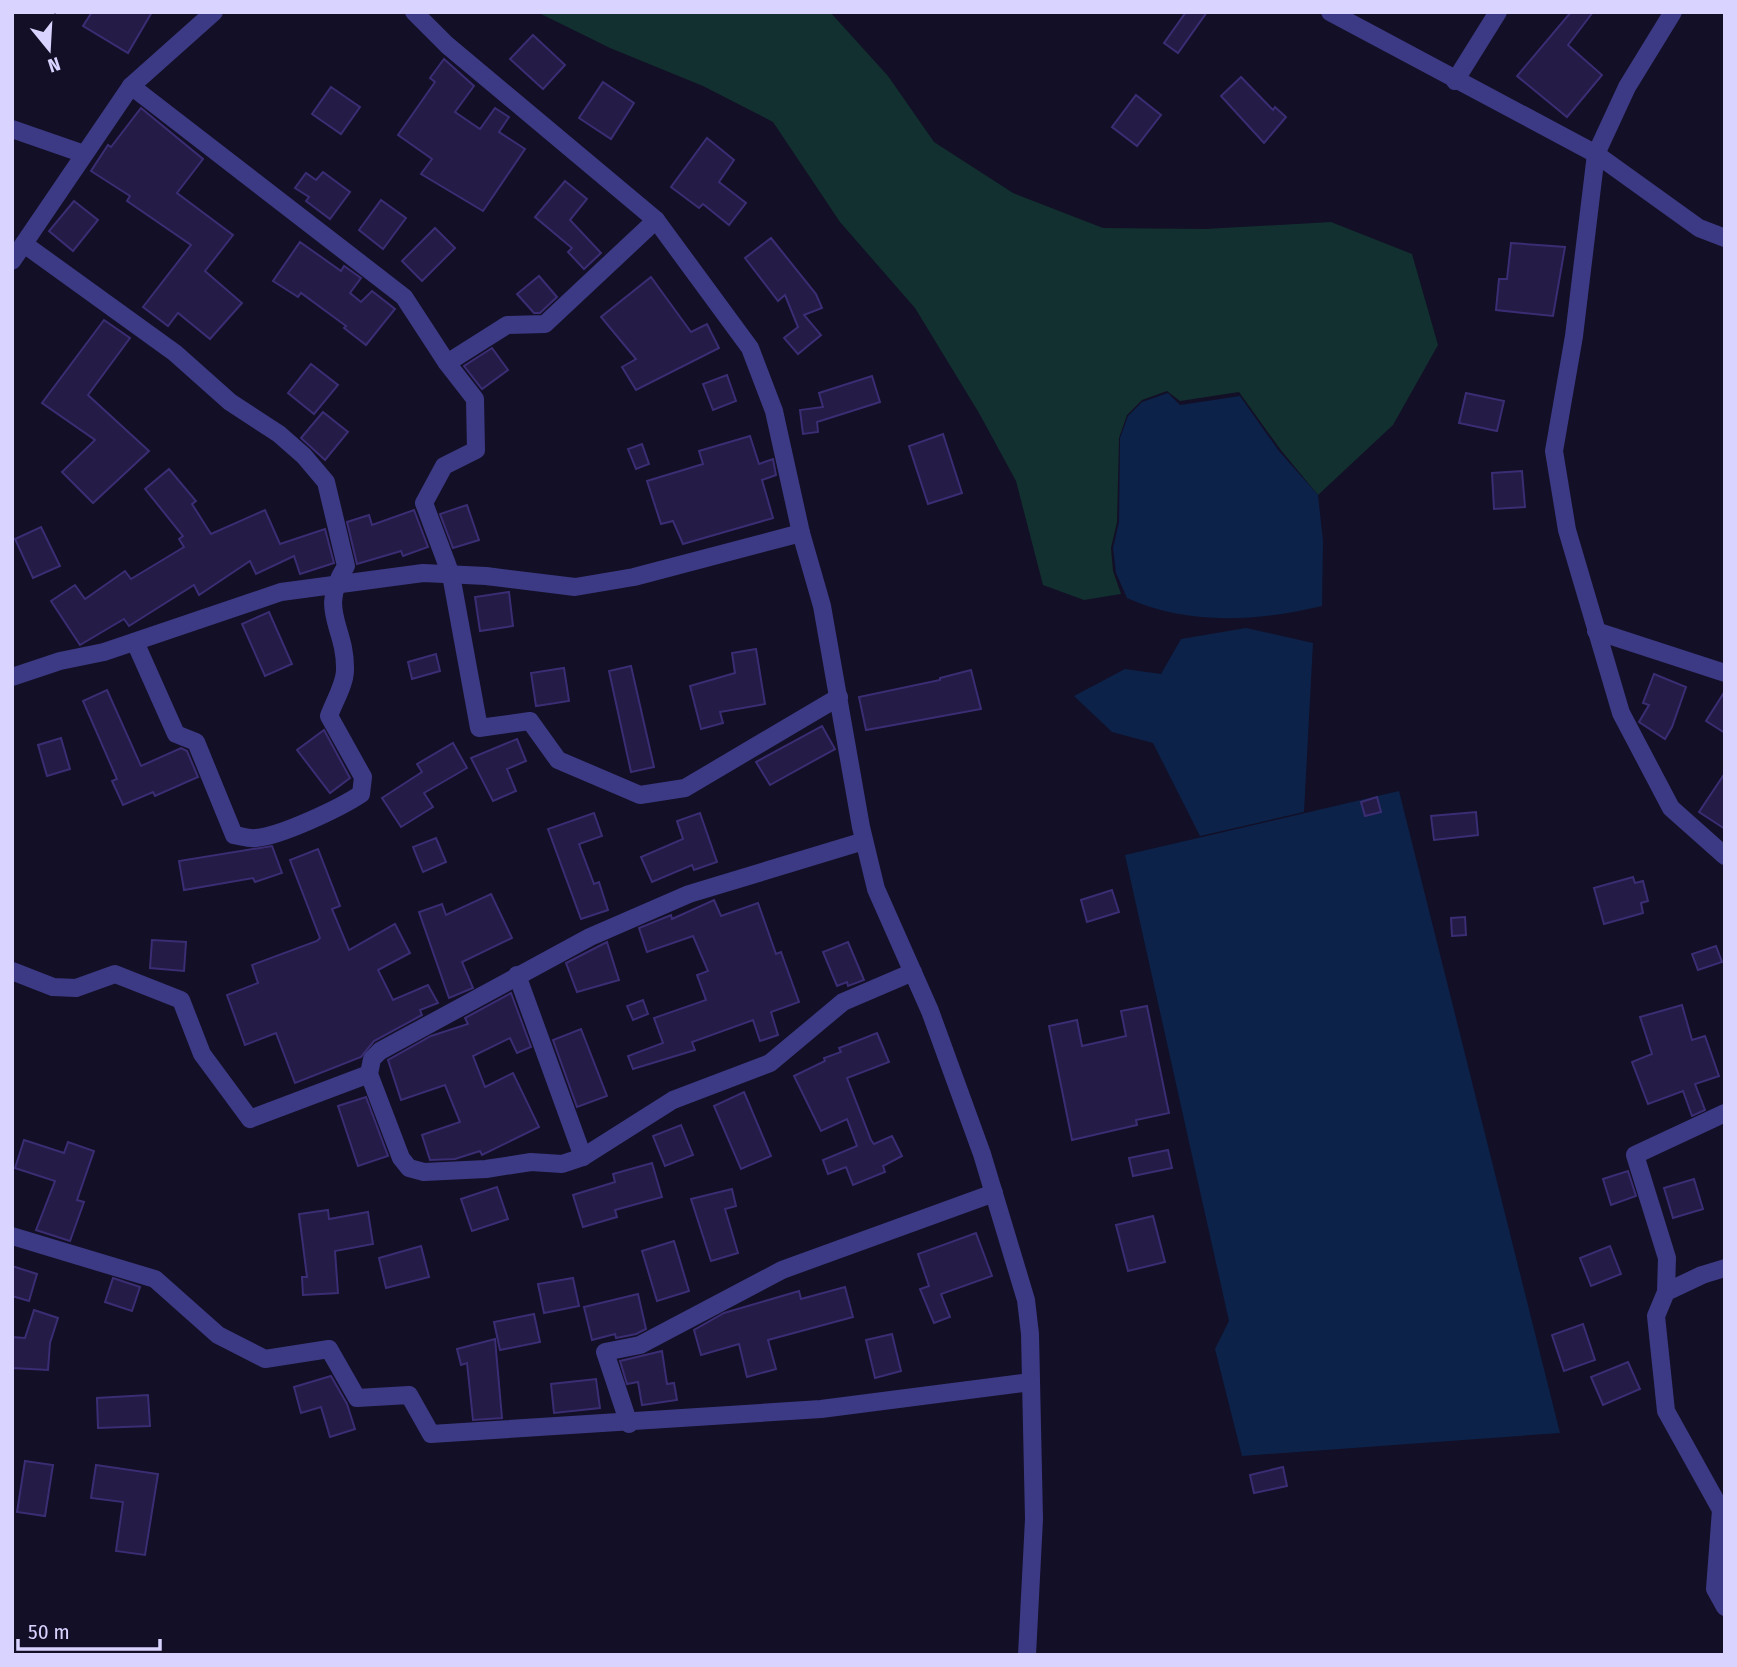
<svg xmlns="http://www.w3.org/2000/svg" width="1737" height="1667" font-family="'Fira Sans Condensed',sans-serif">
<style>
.green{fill:#12302f}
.water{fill:#0c2248}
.building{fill:#241b47;stroke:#3b2d73;stroke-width:2}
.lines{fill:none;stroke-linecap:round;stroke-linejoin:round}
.minor{stroke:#3d3a85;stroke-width:18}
</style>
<rect width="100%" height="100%" fill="#130f26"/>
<!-- green -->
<polygon class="green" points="537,12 830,12 888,76 934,142 1013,193 1103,228 1205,229 1331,222 1412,254 1438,345 1393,425 1318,495 1280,449 1239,392 1180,401 1167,391 1142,400 1127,415 1119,438 1117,522 1111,548 1113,571 1121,594 1084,600 1043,585 1016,481 979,413 915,308 840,222 773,122 703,86 610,48"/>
<!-- water -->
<g class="water">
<path d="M1168 393 1180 405 1240 396 1279 451 1318 495 1323 541 1322 606C1259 621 1188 626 1127 598L1116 573 1113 548 1119 522 1120 438 1128 416 1142 402Z"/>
<polygon points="1246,628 1313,643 1304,812 1200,836 1153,743 1112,732 1074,696 1125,669 1161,674 1181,639"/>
<polygon points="1399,791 1560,1433 1242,1456 1215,1349 1229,1321 1125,855"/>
</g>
<!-- building -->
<g class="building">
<polygon points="92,12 152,12 128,53 83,26"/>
<polygon points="1186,12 1207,12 1178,53 1164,43"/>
<polygon points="1571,12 1593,12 1568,45 1602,75 1567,117 1517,76"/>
<polygon points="533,35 565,65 543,89 510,59"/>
<polygon points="444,59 474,86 455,112 480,129 495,108 509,117 499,132 525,149 483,211 421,174 432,159 398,135 435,82 430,78"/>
<polygon points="1241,77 1273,110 1275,107 1286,117 1264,143 1221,96"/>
<polygon points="603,82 634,103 611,139 579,118"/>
<polygon points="331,87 360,107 341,134 312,114"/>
<polygon points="1136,95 1161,115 1137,146 1112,127"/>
<polygon points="141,108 203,159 177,193 233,235 205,271 242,303 210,339 178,313 168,326 143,307 191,245 127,201 130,196 91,171 108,145 111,147"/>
<polygon points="707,138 734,160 719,182 746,203 729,225 703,204 699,208 671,187"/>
<polygon points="323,172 350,192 330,219 306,201 309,197 295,188 306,173 316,180"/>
<polygon points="565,181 587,199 570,220 601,253 584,269 568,252 572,248 535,217"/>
<polygon points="381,200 406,218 383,249 359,230"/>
<polygon points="74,201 98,220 73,251 49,231"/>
<polygon points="435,228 455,248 422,281 402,261"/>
<polygon points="771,238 816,294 822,308 804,315 821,335 798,354 784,338 798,327 785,295 778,301 745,258"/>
<polygon points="300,242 341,271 344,266 361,278 350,293 361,302 372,291 395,309 366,345 344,328 346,326 301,293 298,297 273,281"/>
<polygon points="1511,243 1565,247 1553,316 1496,310 1499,279 1507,279"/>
<polygon points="539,276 557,297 540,313 534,313 517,294"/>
<polygon points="651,277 691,332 707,324 719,348 636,390 622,367 636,359 601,317"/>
<polygon points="104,320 130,338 88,395 149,451 93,503 62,472 95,440 42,403"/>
<polygon points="492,348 508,370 482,389 464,366"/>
<polygon points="311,364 338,385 314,414 288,393"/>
<polygon points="727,375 736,401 713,410 703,384"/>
<polygon points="872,376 880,402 817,422 818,432 803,434 800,410 823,407 819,393"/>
<polygon points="1466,393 1504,401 1497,431 1459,423"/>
<polygon points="323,412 348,432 325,460 301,438"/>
<polygon points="943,434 962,493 928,504 909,446"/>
<polygon points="750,436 759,464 773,459 776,475 762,480 773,518 683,544 673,521 661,524 647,481 703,464 699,451"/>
<polygon points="642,444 649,464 636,469 628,449"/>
<polygon points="169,469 196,501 192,504 211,534 265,510 280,544 325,529 334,563 300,574 294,556 256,574 250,561 199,595 194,585 129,626 124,619 80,645 51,601 75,585 85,599 125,571 131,579 184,547 179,539 183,536 145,489"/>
<polygon points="1522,471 1525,507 1494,509 1492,473"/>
<polygon points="467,505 479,540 453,548 440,514"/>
<polygon points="414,510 428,547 403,556 401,551 357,564 347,522 369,515 372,525"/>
<polygon points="41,527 60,566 33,578 15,539"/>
<polygon points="509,592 513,626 480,631 475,597"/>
<polygon points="269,612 292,664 265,676 242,624"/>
<polygon points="756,649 765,704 720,712 723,723 701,729 690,686 735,673 732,653"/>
<polygon points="436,654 440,671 412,679 408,662"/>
<polygon points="631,666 654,767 631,772 609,671"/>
<polygon points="564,668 569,701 536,706 531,673"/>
<polygon points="971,670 981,709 866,730 859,697 940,680 940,678"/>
<polygon points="1654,674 1686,687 1672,727 1665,739 1639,722 1649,705 1643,703"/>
<polygon points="107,690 141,766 181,748 187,751 198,777 155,796 153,792 123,805 112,781 117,779 83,701"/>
<polygon points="1725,691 1725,733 1706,721"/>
<polygon points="822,726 835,749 770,785 756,762"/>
<polygon points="324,730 350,778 330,793 297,750"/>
<polygon points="61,738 70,769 47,776 38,745"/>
<polygon points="517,739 526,761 507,769 516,791 493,801 471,758"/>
<polygon points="453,743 467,768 424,793 433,807 401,827 382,798 422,772 417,764"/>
<polygon points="1725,773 1725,829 1699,812"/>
<polygon points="1377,797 1381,812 1365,816 1361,802"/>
<polygon points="1476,812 1478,835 1434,840 1431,816"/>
<polygon points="594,813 602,836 579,844 594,884 599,882 608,910 581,919 548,829"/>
<polygon points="700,813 717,862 694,870 692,865 652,882 641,857 683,839 677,821"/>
<polygon points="436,838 446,862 423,872 413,847"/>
<polygon points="272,846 282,873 255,882 253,878 184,890 179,861"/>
<polygon points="318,849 340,906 332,909 349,950 395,924 410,953 378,970 393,1000 428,985 438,1003 420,1010 422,1015 374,1041 361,1057 295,1083 276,1033 245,1045 227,995 258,983 252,965 317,941 320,938 290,860"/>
<polygon points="1633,877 1635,883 1643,881 1648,901 1641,903 1643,913 1604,924 1594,888"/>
<polygon points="1112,890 1119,912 1087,922 1081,900"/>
<polygon points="491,894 512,938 462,962 473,988 449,998 419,912 442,904 446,915"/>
<polygon points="714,900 721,916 758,903 776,954 781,952 799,1002 771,1012 778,1035 760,1041 753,1020 692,1042 695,1050 633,1069 628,1056 663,1043 654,1018 706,1000 697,975 708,971 693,936 647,952 639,928 671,915 672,919"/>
<polygon points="1465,917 1466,935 1452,936 1451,918"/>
<polygon points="152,940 186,942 184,971 150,968"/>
<polygon points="607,942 619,980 577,992 566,963"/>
<polygon points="848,942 864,980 848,986 847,982 837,986 823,952"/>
<polygon points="1716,946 1722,962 1698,970 1692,954"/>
<polygon points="511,993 531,1047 517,1053 510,1038 473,1056 485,1087 513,1073 539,1127 482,1155 480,1151 455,1159 430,1160 422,1135 460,1122 445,1085 401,1100 388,1060 431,1036 468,1024 465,1018"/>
<polygon points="643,1000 648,1014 633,1020 627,1006"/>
<polygon points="1682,1005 1692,1040 1705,1036 1719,1076 1695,1084 1705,1110 1692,1116 1683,1091 1648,1104 1632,1062 1652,1054 1640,1017"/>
<polygon points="1147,1006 1169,1113 1136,1120 1137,1125 1072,1140 1049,1026 1077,1020 1082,1046 1126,1036 1121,1011"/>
<polygon points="581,1029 607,1096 577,1107 553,1040"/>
<polygon points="877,1033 889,1062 847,1078 871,1140 874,1144 892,1136 902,1156 883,1166 885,1172 853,1185 846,1167 828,1174 823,1160 857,1146 847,1119 821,1131 794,1076 825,1061 824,1058 841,1052 839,1048"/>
<polygon points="744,1092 771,1156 741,1169 714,1106"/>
<polygon points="366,1097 388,1156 358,1166 338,1106"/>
<polygon points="681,1125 693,1155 665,1166 653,1136"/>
<polygon points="24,1140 64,1153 68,1142 94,1151 77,1200 84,1202 70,1241 36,1230 55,1181 15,1168"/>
<polygon points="1168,1150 1172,1168 1133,1176 1129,1158"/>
<polygon points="652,1163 662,1197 615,1210 617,1217 583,1227 573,1195 615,1182 613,1174"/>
<polygon points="1628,1171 1636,1196 1611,1205 1603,1179"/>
<polygon points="1694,1179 1703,1209 1673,1218 1664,1188"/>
<polygon points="497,1187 508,1219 472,1231 461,1199"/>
<polygon points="732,1189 736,1206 725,1209 738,1253 711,1261 691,1199"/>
<polygon points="328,1210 329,1219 368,1212 373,1244 335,1251 338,1293 303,1295 302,1277 307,1277 299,1214"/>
<polygon points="1153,1216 1165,1262 1128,1271 1116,1225"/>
<polygon points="976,1233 992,1276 941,1294 950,1317 934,1323 920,1289 929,1286 918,1254"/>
<polygon points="674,1241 689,1291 657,1301 642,1251"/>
<polygon points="421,1246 429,1277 386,1288 379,1258"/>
<polygon points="1610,1246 1621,1274 1591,1286 1580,1258"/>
<polygon points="12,1266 37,1274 29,1301 12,1296"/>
<polygon points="113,1278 140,1287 132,1311 105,1302"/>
<polygon points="573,1278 579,1306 544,1313 538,1284"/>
<polygon points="845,1287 853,1317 768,1340 776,1369 747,1377 739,1344 701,1355 694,1330 724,1313 799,1291 801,1299"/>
<polygon points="638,1294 646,1329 636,1334 616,1338 615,1334 592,1340 584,1307"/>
<polygon points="34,1310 58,1318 50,1343 48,1370 12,1368 12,1337 25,1338"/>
<polygon points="534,1314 540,1342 500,1350 494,1322"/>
<polygon points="1583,1324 1595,1360 1564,1371 1552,1335"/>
<polygon points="892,1334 901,1371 875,1378 866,1340"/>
<polygon points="495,1339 502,1418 473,1420 467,1363 461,1365 457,1349"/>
<polygon points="662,1351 667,1384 674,1383 677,1400 642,1405 638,1382 627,1384 620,1361"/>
<polygon points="1628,1362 1640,1389 1603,1405 1591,1377"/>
<polygon points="331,1376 347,1404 355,1429 330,1437 321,1407 301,1413 294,1387"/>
<polygon points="596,1379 600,1408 554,1413 551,1384"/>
<polygon points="148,1395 150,1426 98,1428 97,1398"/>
<polygon points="25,1461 53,1465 45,1516 17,1512"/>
<polygon points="96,1465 158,1474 145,1555 116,1551 123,1502 91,1498"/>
<polygon points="1283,1467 1287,1486 1254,1493 1250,1475"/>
</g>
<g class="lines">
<!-- minor -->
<g class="minor">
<polyline points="414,12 447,45 656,220 750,348 774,411 801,533 822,606 861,827 876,889 930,1011 982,1154 1026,1300 1030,1334 1034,1519 1027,1655"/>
<polyline points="1330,12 1596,154 1699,228 1725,238"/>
<polyline points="1673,12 1627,87 1596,154 1574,336 1554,451 1567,530 1621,713 1671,808 1725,856"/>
<polyline points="1455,81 1498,12"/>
<polyline points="131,86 404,297 447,363 475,399 476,450 444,466 424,503 451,575 479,728 530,721 558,760 640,795 685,788 839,697"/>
<polyline points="12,129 84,154"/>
<path d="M24 244 175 353 230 402 279 434 304 456 326 482 346 566C317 612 346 625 345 670 345 684 334 702 329 716L363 777 361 794C340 808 281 836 256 838 249 839 241 836 234 835L196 742 176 734 135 642"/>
<polyline points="12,261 131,86 214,12"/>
<polyline points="447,363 507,325 545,324 656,220"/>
<polyline points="1596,631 1725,673"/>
<polyline points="12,677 60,661 104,652 281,592 423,573 486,576 575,587 634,577 801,533"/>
<polyline points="864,841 689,894 590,937 380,1051 372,1059 369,1074 401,1158 409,1168 424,1172 486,1169 531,1162 562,1164 583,1157 673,1100 770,1063 843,1002 913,972"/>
<polyline points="12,971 53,987 76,988 115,974 181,1000 202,1054 250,1119 369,1074"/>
<polyline points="517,975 583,1157"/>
<polyline points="12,1236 155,1279 218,1335 265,1359 329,1349 357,1398 409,1395 431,1434 821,1409 1031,1382"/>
<polyline points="1725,1268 1702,1275 1666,1292 1656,1316 1666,1411 1721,1510 1715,1589 1725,1607"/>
<polyline points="1666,1292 1667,1258 1635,1155 1725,1113"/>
<polyline points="629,1424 605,1352 640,1345 782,1270 994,1193"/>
</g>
</g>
<!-- border -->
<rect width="1737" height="1667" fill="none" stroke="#d9d4ff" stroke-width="28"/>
<!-- north arrow -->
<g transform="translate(49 49) rotate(162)" stroke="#130f26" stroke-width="5" paint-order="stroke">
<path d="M0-5L12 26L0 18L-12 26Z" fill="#d9d4ff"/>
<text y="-10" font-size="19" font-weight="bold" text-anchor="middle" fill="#d9d4ff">N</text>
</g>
<!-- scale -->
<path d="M18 1639v10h142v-10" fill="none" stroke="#d9d4ff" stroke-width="3.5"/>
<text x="28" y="1639" font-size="21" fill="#d9d4ff" stroke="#130f26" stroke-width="5" paint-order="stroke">50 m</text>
</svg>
